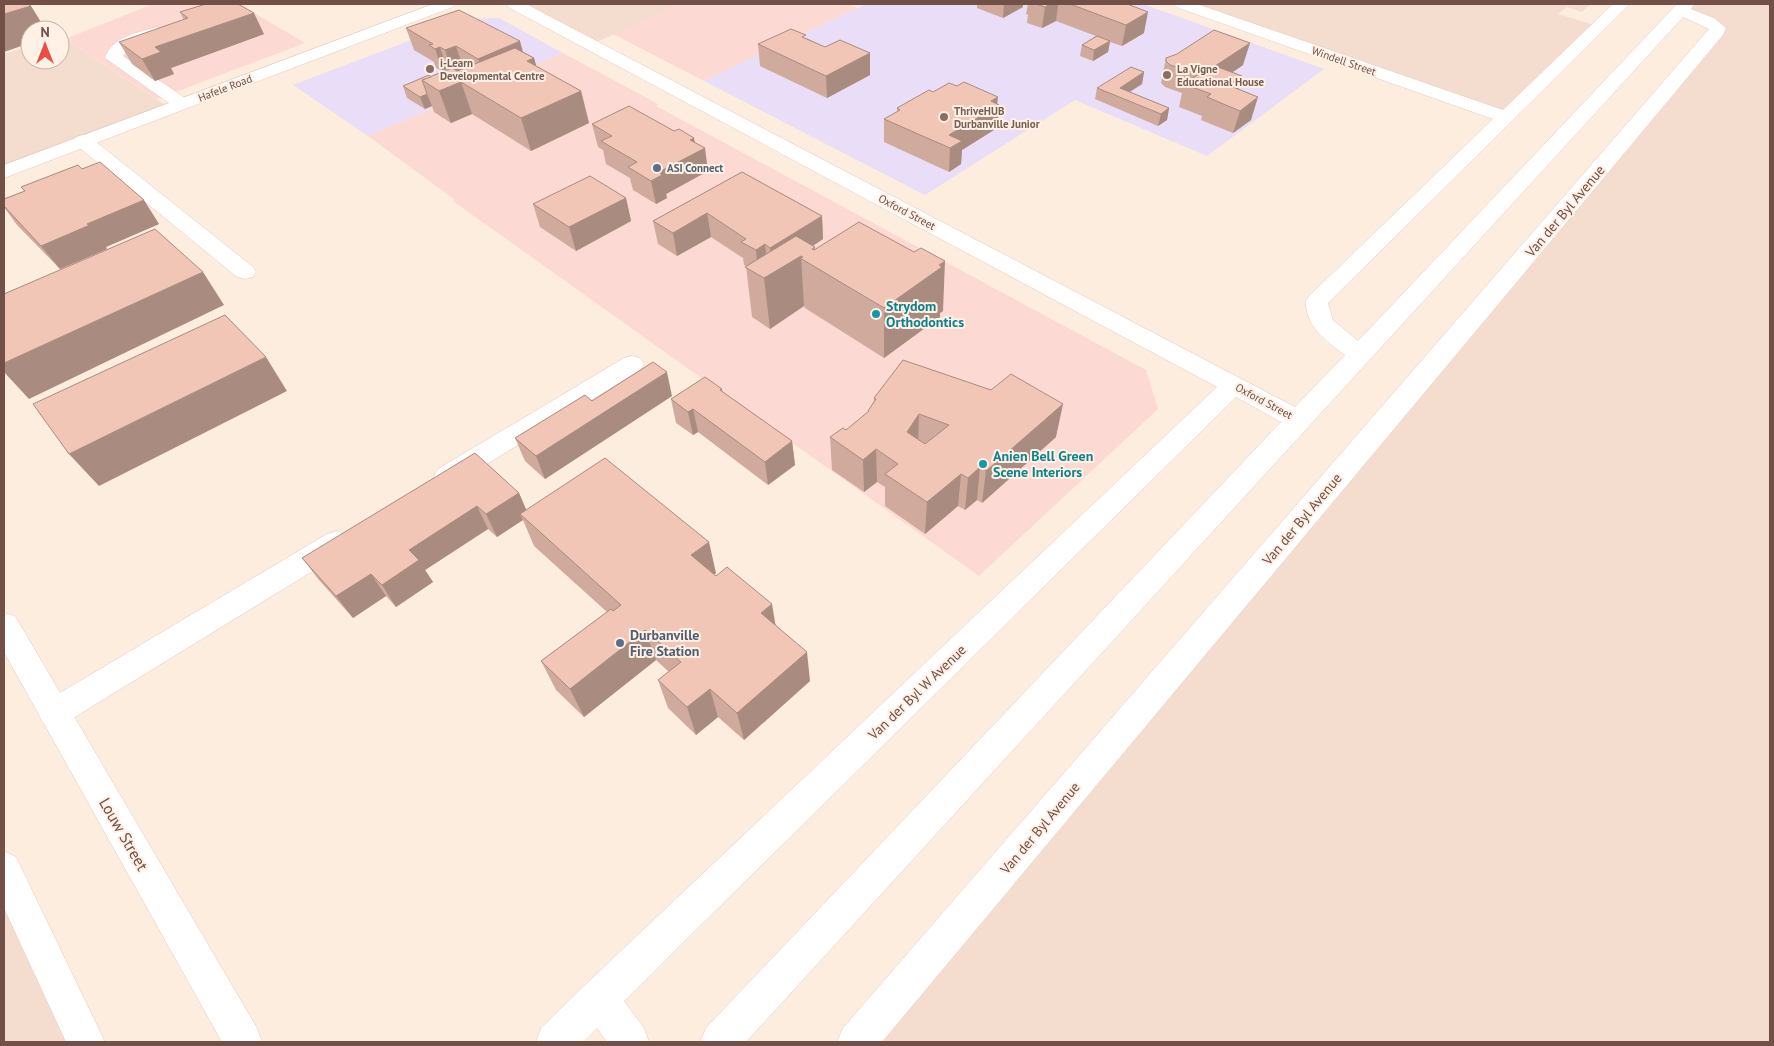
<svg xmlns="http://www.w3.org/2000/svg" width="1774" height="1046" font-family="'PT Sans',sans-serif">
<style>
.residential{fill:#f4ddce}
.commercial{fill:#fdd9d3}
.education{fill:#eaddf8}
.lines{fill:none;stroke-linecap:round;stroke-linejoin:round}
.service-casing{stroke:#e2cabf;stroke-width:1}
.minor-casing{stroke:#e2cabf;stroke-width:1}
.service{fill:#fff;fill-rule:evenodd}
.minor{fill:#fff;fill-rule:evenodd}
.wall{fill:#cfaa9d}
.shaded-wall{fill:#a98b80}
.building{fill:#f1c6b7;stroke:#a98b80;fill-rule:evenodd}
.education-dot{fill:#8d6e63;stroke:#fff1e5;stroke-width:2}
.service-dot{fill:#5c6f8a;stroke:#fff1e5;stroke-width:2}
.culture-dot{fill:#0f9aa8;stroke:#fff1e5;stroke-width:2}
.labels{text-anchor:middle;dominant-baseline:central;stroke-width:4;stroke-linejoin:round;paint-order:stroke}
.far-street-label{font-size:11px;fill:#725047;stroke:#fff1e5}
.far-education-label{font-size:11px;font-weight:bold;fill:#785e54;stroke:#fff1e5;text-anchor:start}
.far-service-label{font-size:11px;font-weight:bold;fill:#4e5e75;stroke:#fff1e5;text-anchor:start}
.street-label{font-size:14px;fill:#725047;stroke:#fff1e5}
.culture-label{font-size:14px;font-weight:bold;fill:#0d838f;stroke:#fff1e5;text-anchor:start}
.service-label{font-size:14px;font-weight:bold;fill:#4e5e75;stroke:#fff1e5;text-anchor:start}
.near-street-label{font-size:16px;fill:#725047;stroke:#fff1e5}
</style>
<rect width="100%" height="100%" fill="#fceddf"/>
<!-- residential -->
<g class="residential">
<polygon points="512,4 683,4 590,45"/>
<polygon points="1180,4 1591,4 1582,12 1567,7 1558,14 1601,27 1506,119"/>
<polygon points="1684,4 1770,4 1770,1042 852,1042 1716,32 1678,10"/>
<polygon points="60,36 170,108 4,170 4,54 30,46 30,60 60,60"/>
<polygon points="4,876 83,1042 4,1042"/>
</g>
<!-- commercial -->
<g class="commercial">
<polygon points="153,4 239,4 305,43 157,99 65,39"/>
<polygon points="683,4 848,4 858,8 704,81 613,34"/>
<polygon points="563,53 658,104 656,106 1146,370 1158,409 979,576 453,201 455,200 368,136"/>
</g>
<!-- education -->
<g class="education">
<polygon points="866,4 1143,4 1324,69 1207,156 1075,100 925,195 704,81"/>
<polygon points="499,18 563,53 368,136 293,85 466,19"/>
</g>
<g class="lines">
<defs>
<g id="service">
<path d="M157 27 163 29 165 32 163 35 130 48 123 56 188 100 191 104 188 108H176L105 58C111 37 139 32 157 27Z"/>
<polygon points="83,135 90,137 253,267 256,272 253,277 245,279 237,277 76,145 74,141 76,137"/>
<polygon points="632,356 640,358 644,364 640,370 456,483 447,486 438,483 434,476 438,469 624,358"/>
<polygon points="337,531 347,534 351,542 347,550 65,723 54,727 43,723 38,713 43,703 327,534"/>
</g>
<g id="minor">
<polygon points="433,4 455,4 453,7 4,178 4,165"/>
<path d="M506 4H526L1295 407 1345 355C1326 341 1305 326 1306 301L1309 296 1493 119 1176 7 1174 4H1197L1503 110 1613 4H1630L1328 303 1333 320 1358 341 1677 4H1694L1691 9 1714 18 1726 28 1723 35 882 1042H837L843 1028 1709 29 1683 17 746 1042H700L706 1028 1281 422 1236 397 624 1001 644 1028 649 1042H607L597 1028 583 1042H536L541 1028 585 985 1217 387 508 7Z"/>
<polygon points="4,613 15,616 257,1028 262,1042 222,1042 4,652"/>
<polygon points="4,851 16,857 105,1042 66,1042 4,908"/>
</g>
</defs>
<!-- service casing -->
<use href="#service" class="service-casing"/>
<!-- minor casing -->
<use href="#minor" class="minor-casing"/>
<!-- service -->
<use href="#service" class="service"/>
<!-- minor -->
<use href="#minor" class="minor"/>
</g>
<!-- wall -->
<g class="wall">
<polygon points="977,4 1023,4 1023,7 1003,18 977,8"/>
<polygon points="1028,4 1128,4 1144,33 1122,46 1110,42 1108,52 1093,61 1080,56 1082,45 1096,36 1056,21 1042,28 1027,23 1028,15 1026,14"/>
<polygon points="180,12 264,34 171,68 174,74 155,81 132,64 119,42 184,20"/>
<polygon points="406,28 523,52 534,58 536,66 581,91 589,123 531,151 472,114 451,123 434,112 432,106 425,109 407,98 403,86 431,77 448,70 447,69 443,71 436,68 434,62 414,50"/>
<polygon points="806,38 825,47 870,75 827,98 760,66 758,44"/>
<polygon points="1166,58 1243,65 1233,72 1242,76 1238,89 1251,120 1233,133 1201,120 1202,116 1179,107 1182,93 1165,87 1161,83"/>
<polygon points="1144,72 1142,84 1130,92 1169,108 1167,120 1158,126 1095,99 1097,88"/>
<polygon points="997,104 999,105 997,128 962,150 961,164 949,172 884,142 884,119 897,112 897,108"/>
<polygon points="592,124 695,143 708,171 666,194 667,198 656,204 633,190 630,178 606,164 603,150 598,147"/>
<polygon points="82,169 159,224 106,247 107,249 60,269 17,225 4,207 4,199 24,191 21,187"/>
<polygon points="742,172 822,216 823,239 813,246 815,247 815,249 943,311 940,313 940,317 884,358 805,308 804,306 770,329 752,317 746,266 744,265 743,258 711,237 677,256 658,244 653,221"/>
<polygon points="626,198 631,221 576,251 540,227 533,204"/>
<polygon points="722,389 723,392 792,441 795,465 768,485 698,432 693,435 676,423 671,399"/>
<polygon points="672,396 545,479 525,461 515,438 592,401"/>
<polygon points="874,398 1056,437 982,503 977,500 965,510 958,506 925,534 885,506 885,487 877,482 864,492 832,470 830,437 846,430 868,413 868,411 874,401"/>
<polygon points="519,493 526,510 716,573 714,574 776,625 810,681 744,740 718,717 696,735 668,708 658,680 669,672 656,660 584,717 556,690 541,661 607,612 534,546 523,520 497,537 488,529 425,570 433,582 396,607 386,596 353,618 319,580 302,558"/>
</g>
<!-- shaded-wall -->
<g class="shaded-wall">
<polygon points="1004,4 1023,4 1023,7 1003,18"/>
<polygon points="1050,4 1058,4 1056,21 1042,28 1045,7"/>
<polygon points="31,6 46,30 30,30 30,43 4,52 4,14"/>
<polygon points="1148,12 1144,33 1122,46 1126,25"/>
<polygon points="254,13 264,34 171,68 174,74 155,81 142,59 155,47"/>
<polygon points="520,41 526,63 485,81 478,59"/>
<polygon points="1110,41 1108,52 1093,61 1094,50"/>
<polygon points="1250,43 1243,65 1209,88 1215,66"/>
<polygon points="456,46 463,68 452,73 445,50"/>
<polygon points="440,47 447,69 443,71 435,49"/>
<polygon points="870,53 870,75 827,98 826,76"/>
<polygon points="534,58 543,90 527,61"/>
<polygon points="1144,72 1142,84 1121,97 1120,88"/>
<polygon points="1242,76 1236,98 1228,85"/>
<polygon points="461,82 472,114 451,123 439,91"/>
<polygon points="581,91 589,123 531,151 521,118"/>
<polygon points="427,94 432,106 425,109 420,97"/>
<polygon points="998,97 997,106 999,105 997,128 962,150 961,164 949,172 950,148 949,135 991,101"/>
<polygon points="1258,97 1251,120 1233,133 1240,111"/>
<polygon points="1169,108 1167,120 1158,126 1161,114"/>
<polygon points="694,138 697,152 705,148 708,171 666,194 667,198 656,204 651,181 690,140"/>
<polygon points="626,198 631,221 576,251 569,227"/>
<polygon points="144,200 159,224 106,247 107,249 60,269 41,246 87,224"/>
<polygon points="707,213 711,237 677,256 673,233"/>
<polygon points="822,216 823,239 773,271 770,248"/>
<polygon points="765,244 768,268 758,274 756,250"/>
<polygon points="801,256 804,306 770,329 764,278"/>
<polygon points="945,261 943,311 940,313 940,317 884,358 884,308"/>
<polygon points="203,272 224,305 29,399 4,372 4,363"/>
<polygon points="266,357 287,391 99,486 69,454"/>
<polygon points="667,372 672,396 545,479 536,456"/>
<polygon points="1063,404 1056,437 982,503 986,471"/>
<polygon points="693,409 698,432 693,435 688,412"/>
<polygon points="919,414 918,447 907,432"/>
<polygon points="792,441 795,465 768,485 765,462"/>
<polygon points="876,449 877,482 864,492 863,460"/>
<polygon points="980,467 977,500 965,510 968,478"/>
<polygon points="961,474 958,506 925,534 927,502"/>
<polygon points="519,493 529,516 520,514 523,520 497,537 486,514"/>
<polygon points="477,506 488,529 425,570 433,582 396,607 382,585 409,550"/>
<polygon points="709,542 716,573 699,587 691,555"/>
<polygon points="371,574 386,596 353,618 336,596"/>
<polygon points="772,604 777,634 761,613"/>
<polygon points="645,630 656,660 584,717 570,689"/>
<polygon points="807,652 810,681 744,740 737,713"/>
<polygon points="710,689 718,717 696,735 687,707"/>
</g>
<!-- building -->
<g class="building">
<polygon points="4,4 28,4 31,6 4,14"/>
<polygon points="206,4 238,4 254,13 155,47 161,52 142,59 119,42 188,18 180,12"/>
<polygon points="1036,4 1050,4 1045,7"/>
<polygon points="1070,4 1127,4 1148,12 1126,25"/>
<polygon points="459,10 520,41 478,59 456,46 445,50 440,47 435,49 429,45 433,44 406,28"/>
<polygon points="791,29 806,35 802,37 825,47 840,40 870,53 826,76 758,44"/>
<polygon points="1214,30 1250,43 1215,66 1242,76 1228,85 1258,97 1240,111 1207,97 1211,94 1184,84 1199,74 1170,65 1166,61 1166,58 1177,54"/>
<polygon points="1097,36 1110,41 1094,50 1082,45"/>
<polygon points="515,48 534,58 527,61 581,91 521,118 461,82 439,91 422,80 452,68 457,71"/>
<polygon points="1131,67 1144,72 1120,88 1169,108 1161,114 1097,88"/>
<polygon points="429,75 431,77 422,80 427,94 420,97 403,86"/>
<polygon points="964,82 998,97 991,101 999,105 949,135 962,141 950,148 884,119 900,110 897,108 929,90 933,92 949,83 957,86"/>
<polygon points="629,106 674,131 679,129 694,138 690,140 705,148 659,172 662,175 651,181 628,167 637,162 601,141 612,136 592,124"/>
<polygon points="100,162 144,200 87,224 90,225 41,246 4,206 4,199 25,191 21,187 78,165 82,169"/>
<polygon points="742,172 822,216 770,248 765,244 756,250 741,242 746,239 707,213 673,233 653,221"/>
<polygon points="590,176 626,198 569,227 533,204"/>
<polygon points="859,222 914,252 921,248 945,261 939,265 942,267 884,308 800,258 803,257 801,256 764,278 745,267 796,236 815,247 812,249 814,250"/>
<polygon points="155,229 203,272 4,363 4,294"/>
<polygon points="225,315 266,357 69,454 33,404"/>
<path d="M903 360 991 390 1011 374 1063 404 986 471 980 467 968 478 961 474 927 502 885 474 898 464 876 449 863 460 830 437 843 428 846 430 869 411H868L876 399 874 398ZM919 414 949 425 925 444 907 432Z"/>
<polygon points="653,362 667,372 536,456 515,438 585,395 592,401"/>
<polygon points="705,377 722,389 720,390 792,441 765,462 693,409 688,412 671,399"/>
<polygon points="475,453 519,493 486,514 477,506 409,550 419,560 382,585 371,574 336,596 302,558"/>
<polygon points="605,458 709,542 691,555 716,576 727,567 772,604 761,613 807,652 737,713 710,689 687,707 658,680 681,662 645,630 570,689 541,661 611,609 613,611 621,605 520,514"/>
</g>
<!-- markers -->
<g class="education-dot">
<circle cx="430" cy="69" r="5"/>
<circle cx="1167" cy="75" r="5"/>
<circle cx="944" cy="117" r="5"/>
</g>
<g class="service-dot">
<circle cx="657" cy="168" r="5"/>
<circle cx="620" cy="643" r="5"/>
</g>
<g class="culture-dot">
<circle cx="876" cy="314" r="5"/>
<circle cx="983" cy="464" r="5"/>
</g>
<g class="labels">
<!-- far-street labels -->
<g class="far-street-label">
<text transform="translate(1344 61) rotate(19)">Windell Street</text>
<text transform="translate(225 88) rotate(-21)">Hafele Road</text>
<text transform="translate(907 212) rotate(28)">Oxford Street</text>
<text transform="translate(1264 401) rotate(28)">Oxford Street</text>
</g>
<!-- far-education labels -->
<g class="far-education-label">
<text x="440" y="63">i-Learn<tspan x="440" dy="13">Developmental Centre</tspan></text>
<text x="1177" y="69">La Vigne<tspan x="1177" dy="13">Educational House</tspan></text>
<text x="954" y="111">ThriveHUB<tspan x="954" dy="13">Durbanville Junior</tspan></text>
</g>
<!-- far-service labels -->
<g class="far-service-label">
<text x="667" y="168">ASI Connect</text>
</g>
<!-- street labels -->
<g class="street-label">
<text transform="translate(1565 211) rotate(-50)">Van der Byl Avenue</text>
<text transform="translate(1302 519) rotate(-50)">Van der Byl Avenue</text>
<text transform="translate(917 692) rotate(-44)">Van der Byl W Avenue</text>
<text transform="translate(1040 828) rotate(-50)">Van der Byl Avenue</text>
</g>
<!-- culture labels -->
<g class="culture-label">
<text x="886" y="306">Strydom<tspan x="886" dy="16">Orthodontics</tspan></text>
<text x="993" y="456">Anien Bell Green<tspan x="993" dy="16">Scene Interiors</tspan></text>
</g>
<!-- service labels -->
<g class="service-label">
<text x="630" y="635">Durbanville<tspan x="630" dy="16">Fire Station</tspan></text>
</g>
<!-- near-street labels -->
<g class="near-street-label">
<text transform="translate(124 834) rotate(60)">Louw Street</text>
</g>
</g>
<!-- border -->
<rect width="1774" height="1046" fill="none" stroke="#725047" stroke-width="10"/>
<!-- north arrow -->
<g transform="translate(45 45)"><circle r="24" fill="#fff1e5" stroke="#c7b1a6"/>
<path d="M0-4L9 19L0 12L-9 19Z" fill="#e75043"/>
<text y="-8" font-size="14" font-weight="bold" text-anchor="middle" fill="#725047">N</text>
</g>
</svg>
